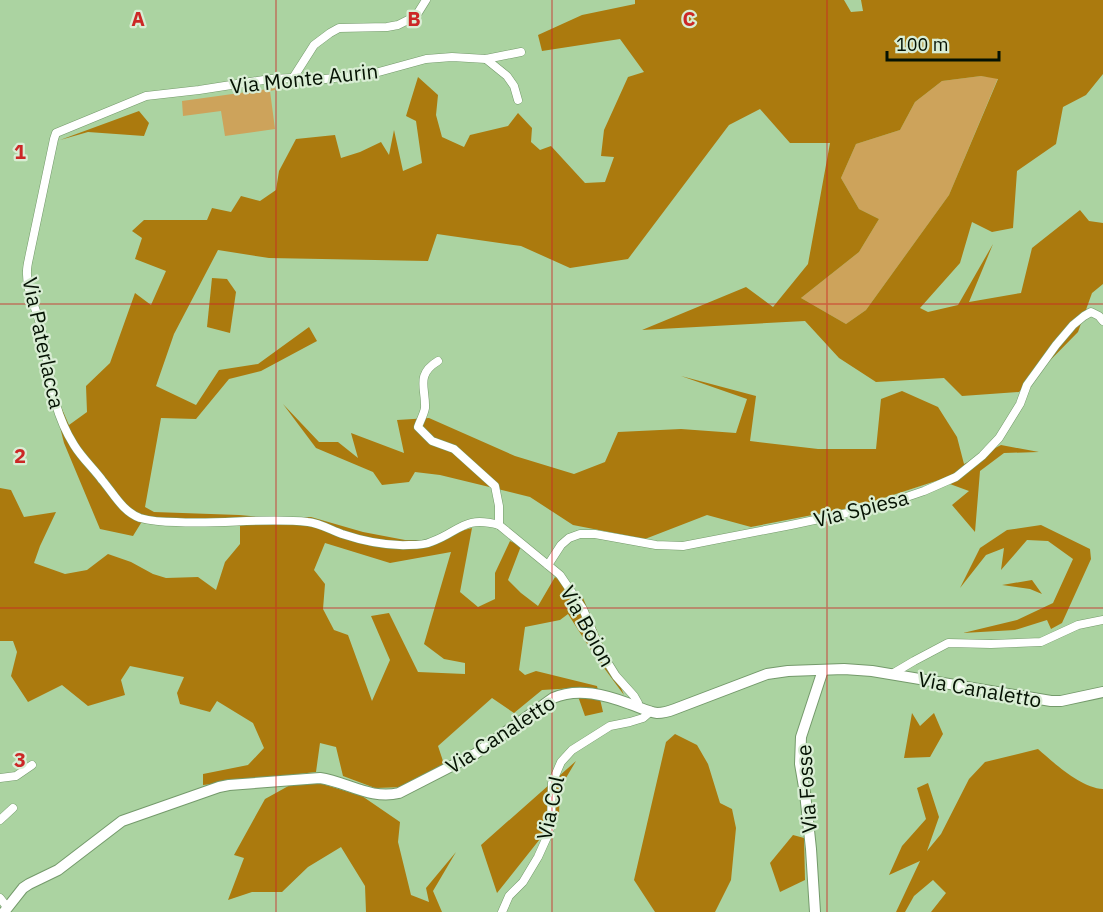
<svg xmlns="http://www.w3.org/2000/svg" width="1103" height="912" font-family="'IBM Plex Sans',sans-serif">
<style>
.green{fill:#cda35b}
.forest{fill:#ab7a0e;fill-rule:evenodd}
.lines{fill:none;stroke-linecap:round;stroke-linejoin:round}
.street-casing{stroke:#749a6b;stroke-width:9}
.secondary-casing{stroke:#749a6b;stroke-width:12}
.street{stroke:#fff;stroke-width:8}
.secondary{stroke:#fff;stroke-width:10}
.grid{fill:none;stroke:#cc2726;stroke-width:1.5;stroke-opacity:0.55}
.labels{text-anchor:middle;dominant-baseline:central;stroke-width:4.5;stroke-linejoin:round;paint-order:stroke}
.street-label{font-size:21px;fill:#051203;stroke:#d9edd4}
.grid-label{font-size:20px;text-anchor:middle;font-weight:bold;fill:#cc2726;stroke:#d9edd4;stroke-width:4.5;stroke-linejoin:round;paint-order:stroke}
</style>
<rect width="100%" height="100%" fill="#abd3a1"/>
<!-- green -->
<g class="green">
<polygon points="981,76 998,78 949,195 866,310 846,324 801,298 859,252 879,219 859,209 841,178 856,144 900,130 915,102 942,81"/>
<polygon points="275,88 275,90 270,91 275,129 225,136 221,111 183,116 182,101"/>
</g>
<!-- forest -->
<g class="forest">
<path d="M635 0H844L851 12 863 11 861 0H1103V74L1086 95 1063 107 1056 144 1017 171 1013 228 992 232 972 222 960 263 920 308 928 312 958 305 993 244 969 302 1021 293 1032 248 1080 210 1089 221 1103 223V284L1092 293 1078 332 1019 392 962 396 944 378 876 382 839 358 805 321 642 330 746 287 773 307 808 264 830 143H790L760 109 729 125 628 259 570 268 521 246 437 234 428 261 269 258 218 250 174 334 156 386 196 405 219 370 258 364 309 327 317 341 261 371 229 379 196 419 161 418 145 507 154 512 239 515 260 517H311L363 532 405 540H427L472 528 460 592 478 607 495 599V573L510 541 521 546 508 580 521 593 538 606 555 577 583 598 624 695 593 653 568 614 560 620 525 627 519 670 525 675 536 671 597 686 603 712 585 716 575 688 542 690 514 713 492 698 438 746 444 764 406 787 375 788 343 776 336 747 320 743 316 772 203 785V774L248 765 264 748 253 723 217 701 210 712 180 704 177 693 184 677 130 666 121 680 125 695 88 706 62 685 28 702 11 676 17 652 13 641H0V488L11 490 24 517 56 512 40 546 34 563 65 574 87 570 108 554 131 562 153 574 166 578 198 577 216 590 225 562 240 544V526L141 523 133 536 100 529 64 443 47 375 69 425 87 412 86 386 110 363 135 293 151 305 166 271 135 259 142 238 132 231 144 220H207L212 208 231 212 241 196 260 201 276 190 279 171 296 139 335 135 341 158 360 152 381 142 389 155 394 130 403 171 422 163 416 121 406 116 418 77 438 95 436 115 442 137 464 147 470 135 508 126 518 113 532 128 531 142 540 150 551 146 585 183 605 182 614 157 601 156 604 130 628 77 644 72 620 39 542 51 538 35 582 15 635 4ZM981 76 998 79 949 195 866 310 846 324 801 298 859 252 879 219 859 209 841 178 856 144 900 130 915 102 942 81ZM325 543 390 563 451 552 424 644 444 659 465 663V674L418 672 389 613 371 616 390 660 372 701 348 635 334 630 323 609 325 584 314 570Z"/>
<polygon points="139,111 149,123 144,136 88,132 60,140"/>
<polygon points="212,278 227,279 236,292 230,333 207,327"/>
<polygon points="681,376 756,396 750,441 818,449 876,449 881,399 902,391 938,407 957,437 964,464 1001,445 1039,452 1004,453 980,471 975,532 952,505 969,491 939,480 859,506 751,527 707,515 645,539 573,525 530,497 440,475 415,472 409,482 382,485 373,472 316,448 283,404 319,442 338,442 358,458 351,433 404,453 397,420 429,418 515,456 574,474 605,462 618,432 681,429 736,433 747,399"/>
<polygon points="1041,525 1090,549 1091,559 1062,623 1051,629 1047,620 1015,630 963,633 1017,620 1053,603 1073,559 1048,541 1027,540 1001,570 1004,548 986,555 960,588 980,548 1007,530"/>
<polygon points="1032,580 1042,594 1030,589 1002,585"/>
<polygon points="912,713 920,726 934,713 943,734 930,757 904,758"/>
<polygon points="675,734 697,745 708,764 720,803 732,809 736,828 731,880 715,912 655,912 634,880 666,742"/>
<path d="M1038 749C1054 763 1081 788 1103 789V912H931L946 893 933 880 914 896 905 912H896L920 861 889 875 902 846 926 819 917 788 928 783 939 817 927 851 941 834 969 779 985 762Z"/>
<polygon points="576,761 560,788 559,815 497,893 481,845"/>
<polygon points="316,782 362,796 400,822 398,842 411,895 429,902 426,888 456,852 433,891 442,912 366,912 365,886 341,847 308,867 282,892 252,892 228,900 244,858 234,855 265,799 292,784"/>
<polygon points="793,835 804,838 805,880 780,892 770,863"/>
</g>
<g class="lines">
<defs>
<g id="street">
<path d="M521 52 486 59 452 57 426 59 375 73 317 80 293 78 270 79 199 90 146 96 56 133 54 139 30 253C29 259 27 265 27 271 26 291 37 309 41 328 50 370 50 407 74 445 82 458 93 468 102 480 114 494 122 511 140 518 151 521 165 522 176 522 220 525 264 517 308 522 319 523 331 530 342 534 363 541 387 546 409 545 416 545 425 545 431 542 460 532 463 515 499 525L560 575 583 609 601 652 616 676 634 696 638 703V707"/>
<polyline points="486,59 507,76 514,86 518,100"/>
<polyline points="293,78 314,45 330,33 339,28 387,27 398,25 416,16 426,0"/>
<path d="M438 361C415 375 426 388 425 408 424 414 420 421 418 427L432 441 454 449 495 486 499 506V525"/>
<polyline points="548,565 561,545 569,538 580,534 595,534 656,545 683,546 791,525 880,506 924,491 956,477 982,456 999,438 1020,404 1027,385 1056,345 1073,325 1084,316 1091,312 1099,316 1103,321"/>
<polyline points="892,674 914,661 948,643 991,644 1041,642 1078,625 1103,620"/>
<polyline points="0,778 16,776 32,765"/>
<polyline points="0,820 13,808"/>
<polyline points="0,898 7,907"/>
<polyline points="502,912 509,896 523,882 538,857 547,837 551,825 552,783 561,762 572,750 610,726 630,722 643,718 651,711"/>
</g>
<g id="secondary">
<path d="M4 912 23 888 29 884 58 870 122 821 219 787 229 785 320 778C347 782 371 800 399 793L475 754 553 698C578 687 606 695 630 704 639 707 648 712 657 713 663 713 670 711 675 709L767 674 788 671 844 669 872 671 1051 701H1061L1103 692"/>
<polyline points="815,912 811,849 805,793 800,764 801,737 823,670"/>
</g>
</defs>
<!-- street casing -->
<use href="#street" class="street-casing"/>
<!-- secondary casing -->
<use href="#secondary" class="secondary-casing"/>
<!-- street -->
<use href="#street" class="street"/>
<!-- secondary -->
<use href="#secondary" class="secondary"/>
</g>
<!-- grid -->
<path class="grid" d="M276 0V912M552 0V912M827 0V912M0 304H1103M0 608H1103"/>
<g class="labels">
<!-- street labels -->
<g class="street-label">
<text transform="translate(304 78) rotate(-6)">Via Monte Aurin</text>
<text transform="translate(44 343) rotate(78)">Via Paterlacca</text>
<text transform="translate(861 508) rotate(-14)">Via Spiesa</text>
<text transform="translate(588 626) rotate(61)">Via Boion</text>
<text transform="translate(980 689) rotate(10)">Via Canaletto</text>
<text transform="translate(500 734) rotate(-33)">Via Canaletto</text>
<text transform="translate(806 789) rotate(-94)">Via Fosse</text>
<text transform="translate(550 808) rotate(-78)">Via Col</text>
</g>
</g>
<g class="grid-label">
<text x="138" y="26">A</text>
<text x="414" y="26">B</text>
<text x="689" y="26">C</text>
<text x="20" y="159">1</text>
<text x="20" y="463">2</text>
<text x="20" y="767">3</text>
</g>
<!-- scale -->
<path d="M887 51v9h112v-9" fill="none" stroke="#051203" stroke-width="3"/>
<text x="896" y="51" font-size="18" fill="#051203" stroke="#d9edd4" stroke-width="4.5" paint-order="stroke">100 m</text>
</svg>
